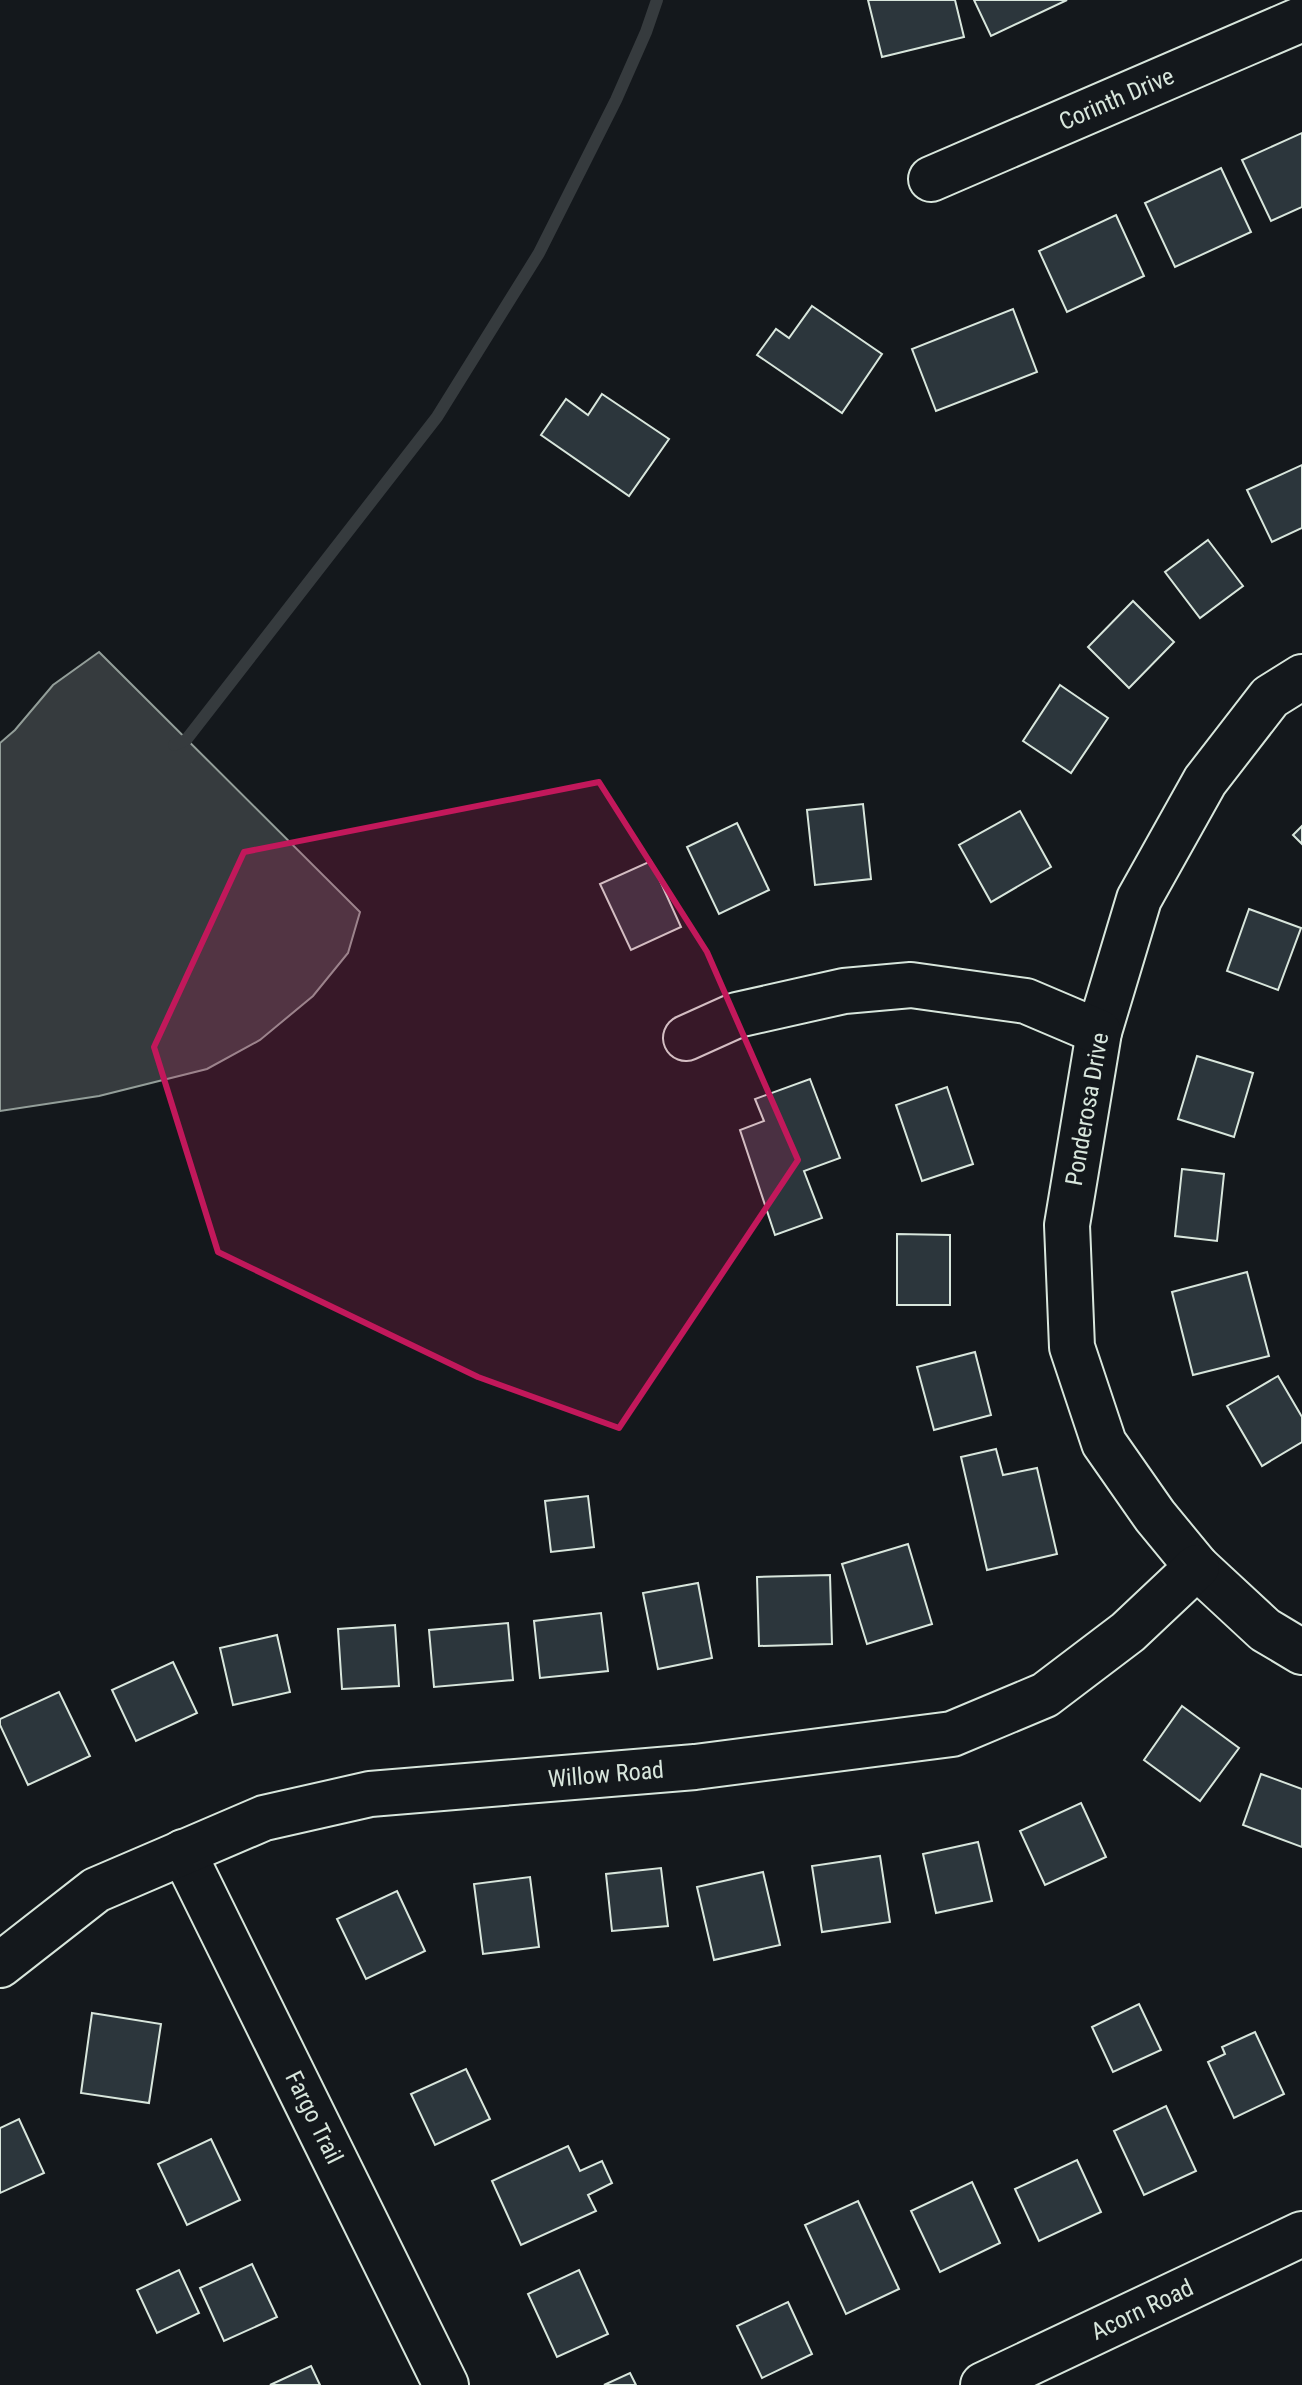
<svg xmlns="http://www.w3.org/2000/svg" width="1302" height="2385" font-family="'Roboto Condensed',sans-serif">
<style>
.water{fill:#363b3e;stroke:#939e99;stroke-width:2}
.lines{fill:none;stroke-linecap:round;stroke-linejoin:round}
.stream{stroke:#363b3e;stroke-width:12}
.building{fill:#2c363c;stroke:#d8e6dc;stroke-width:2}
.minor-casing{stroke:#d8e6dc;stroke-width:48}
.minor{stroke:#14181c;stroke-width:44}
.marked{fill:#c2185b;fill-opacity:0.2;stroke:#c2185b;stroke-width:6;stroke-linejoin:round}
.labels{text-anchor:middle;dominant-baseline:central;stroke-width:6;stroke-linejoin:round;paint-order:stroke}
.street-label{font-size:24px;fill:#d8e6dc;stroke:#14181c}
</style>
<rect width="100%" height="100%" fill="#14181c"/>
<!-- water -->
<polygon class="water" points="99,652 360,912 348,953 313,996 260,1040 207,1069 99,1096 0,1111 0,743 15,730 53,685"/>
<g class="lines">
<!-- stream -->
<polyline class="stream" points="174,745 186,740 437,417 539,253 616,100 646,32 657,0"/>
</g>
<!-- building -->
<g class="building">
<polygon points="868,0 955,0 964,37 882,57"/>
<polygon points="974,0 1067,0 991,36"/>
<polygon points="1302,133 1302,207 1271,221 1242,160"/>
<polygon points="1221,168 1251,232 1175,267 1145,203"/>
<polygon points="1116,215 1144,276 1067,312 1039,251"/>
<polygon points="812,306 882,354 842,413 757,355 776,329 789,338"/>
<polygon points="1013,309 1037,372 936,411 912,349"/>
<polygon points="602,394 669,439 629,496 541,435 566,399 588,415"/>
<polygon points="1302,465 1302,528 1272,542 1247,490"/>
<polygon points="1208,540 1243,586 1200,618 1165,572"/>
<polygon points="1133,601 1174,642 1129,688 1088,647"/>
<polygon points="1060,685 1108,718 1071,773 1023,741"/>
<polygon points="863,804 871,879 815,885 807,810"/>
<polygon points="1020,811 1051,867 991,902 959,845"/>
<polygon points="737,823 769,890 719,914 687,847"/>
<polygon points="1302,826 1302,844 1293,835"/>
<polygon points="651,861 681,927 631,950 600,884"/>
<polygon points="1249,909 1301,928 1278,990 1227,971"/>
<polygon points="1197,1056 1253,1073 1234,1137 1178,1119"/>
<polygon points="810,1079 840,1158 804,1171 822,1218 775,1235 740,1130 764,1121 755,1099"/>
<polygon points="947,1087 973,1164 922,1181 896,1105"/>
<polygon points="1182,1169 1224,1174 1217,1241 1175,1236"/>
<polygon points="897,1234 950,1235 950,1305 897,1305"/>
<polygon points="1247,1272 1269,1356 1193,1375 1172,1292"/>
<polygon points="975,1352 991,1415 934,1430 917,1367"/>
<polygon points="1278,1376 1302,1417 1302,1442 1262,1466 1227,1406"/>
<polygon points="996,1449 1003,1475 1037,1468 1057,1554 987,1570 961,1457"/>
<polygon points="588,1496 594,1547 551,1552 545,1501"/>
<polygon points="908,1544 932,1624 867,1644 842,1564"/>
<polygon points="830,1575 832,1644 759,1646 757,1577"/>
<polygon points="698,1583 712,1658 658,1669 643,1593"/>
<polygon points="601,1613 608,1671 540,1678 534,1621"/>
<polygon points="508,1623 513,1680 434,1687 429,1630"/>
<polygon points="395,1625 399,1686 342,1689 338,1629"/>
<polygon points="277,1635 290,1692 233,1705 220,1648"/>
<polygon points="173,1662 197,1713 136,1741 112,1690"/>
<polygon points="59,1692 90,1756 28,1785 0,1725 0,1719"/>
<polygon points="1182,1706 1239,1748 1200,1801 1144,1760"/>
<polygon points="1261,1774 1302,1789 1302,1847 1243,1825"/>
<polygon points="1081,1803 1106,1857 1045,1885 1020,1831"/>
<polygon points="978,1842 992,1901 936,1913 923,1854"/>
<polygon points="880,1856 890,1922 822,1932 812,1866"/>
<polygon points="661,1868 668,1926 612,1931 606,1874"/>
<polygon points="763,1872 780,1945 714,1960 697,1887"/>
<polygon points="530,1877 539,1947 483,1954 474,1884"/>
<polygon points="397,1891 425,1951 366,1979 337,1919"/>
<polygon points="1139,2004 1161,2050 1113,2072 1092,2027"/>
<polygon points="92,2013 161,2024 149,2103 81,2093"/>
<polygon points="1255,2032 1284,2094 1234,2118 1208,2062 1225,2054 1222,2047"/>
<polygon points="466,2069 490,2119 435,2145 411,2094"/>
<polygon points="1166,2106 1196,2171 1144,2195 1114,2131"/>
<polygon points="19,2119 44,2173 0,2193 0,2128"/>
<polygon points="211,2139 240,2200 187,2225 158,2164"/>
<polygon points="568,2146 580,2171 602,2161 612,2183 588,2195 596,2211 521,2245 492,2181"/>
<polygon points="1077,2160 1101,2212 1039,2241 1015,2189"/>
<polygon points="972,2182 1000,2243 940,2272 911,2211"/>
<polygon points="858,2201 899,2289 846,2314 805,2225"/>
<polygon points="252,2264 277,2317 224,2341 200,2288"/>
<polygon points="179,2270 199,2313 157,2333 137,2290"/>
<polygon points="579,2270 608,2334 557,2357 528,2294"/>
<polygon points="788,2302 812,2354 762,2378 737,2326"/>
<polygon points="311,2366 320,2385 270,2385"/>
<polygon points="630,2373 636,2385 604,2385"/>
</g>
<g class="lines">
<defs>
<g id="minor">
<path id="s1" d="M931 179 1302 19"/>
<polyline points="1302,677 1270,697 1205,781 1139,899 1099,1032 1067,1225 1072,1347 1104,1443 1155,1516 1197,1567 1265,1630 1302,1652"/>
<polyline points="686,1038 737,1015 844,991 911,985 1026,1001 1099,1032"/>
<path id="s2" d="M183 1852 446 2385"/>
<path id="s3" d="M0 1965 96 1890 264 1818 370 1794 695 1767 952 1734 1045 1695 1128 1632 1197 1567"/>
<path id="s4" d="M983 2385 1302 2234"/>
</g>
</defs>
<!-- minor casing -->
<use href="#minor" class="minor-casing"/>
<!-- minor -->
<use href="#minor" class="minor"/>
</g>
<!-- marked area -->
<path class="marked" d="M599 782 707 952 798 1160 619 1428 478 1377 218 1252 154 1047 244 852Z"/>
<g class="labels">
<!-- street labels -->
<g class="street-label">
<text stroke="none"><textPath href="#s1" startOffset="202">Corinth Drive</textPath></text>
<text transform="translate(1087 1109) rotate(-80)">Ponderosa Drive</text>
<text stroke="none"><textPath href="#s3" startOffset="650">Willow Road</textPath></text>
<text stroke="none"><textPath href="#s2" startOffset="296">Fargo Trail</textPath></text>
<text stroke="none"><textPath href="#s4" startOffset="176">Acorn Road</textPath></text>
</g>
</g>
</svg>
